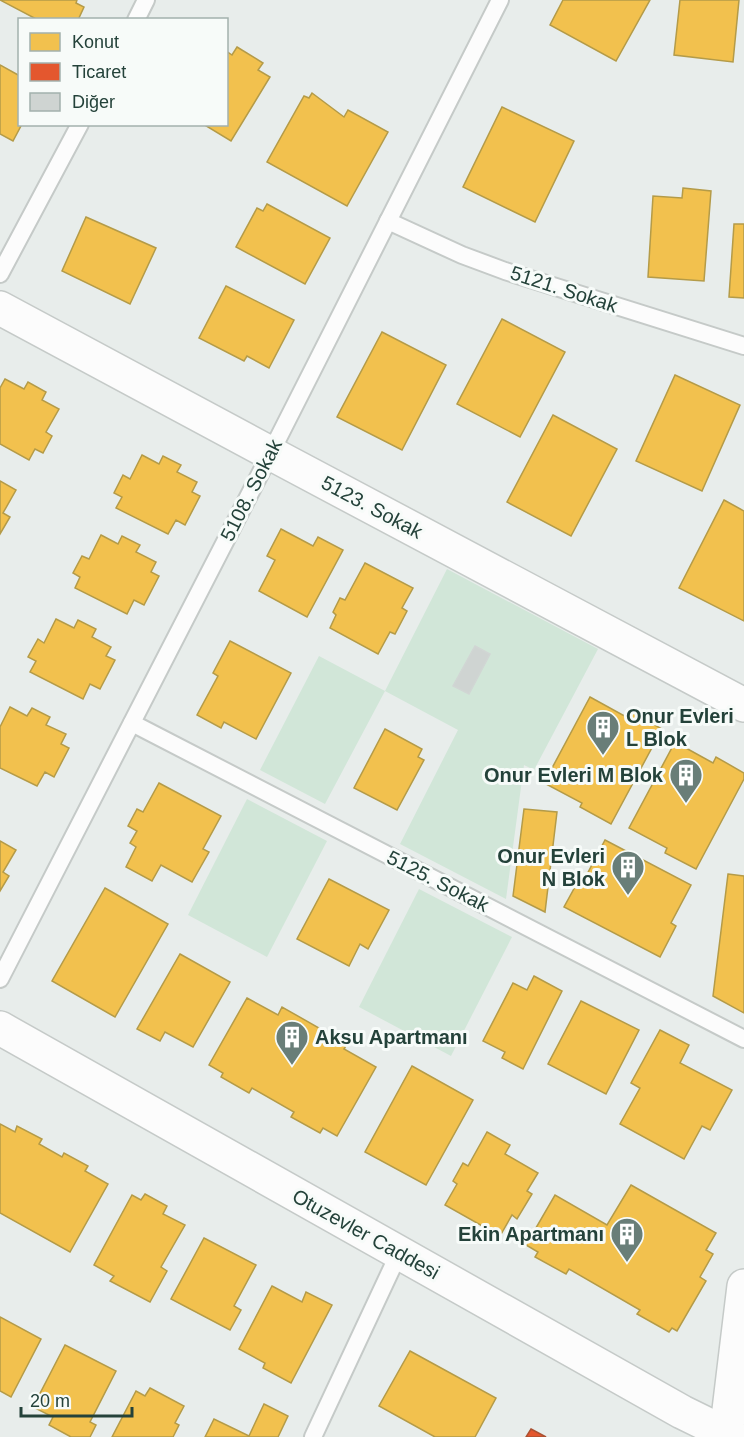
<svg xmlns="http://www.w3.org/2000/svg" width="744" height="1437" font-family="Helvetica,sans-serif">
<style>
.green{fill:#d1e6d8}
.homes{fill:#f2c14e;stroke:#b49b48;stroke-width:1.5}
.shops{fill:#e4572e;stroke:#aa5132;stroke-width:1.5}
.building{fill:#cfd4d2;stroke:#d1d6d4;stroke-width:1.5}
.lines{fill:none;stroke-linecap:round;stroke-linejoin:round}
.service-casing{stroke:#c5cac8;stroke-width:20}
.minor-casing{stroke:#c5cac8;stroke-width:36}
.service{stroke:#fcfcfc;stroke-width:16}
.minor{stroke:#fcfcfc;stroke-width:33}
.labels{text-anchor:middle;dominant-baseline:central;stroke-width:6;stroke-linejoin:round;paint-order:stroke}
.street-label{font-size:20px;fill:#24423a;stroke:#f7fbf9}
.poi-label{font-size:20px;font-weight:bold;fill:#24423a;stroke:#f7fbf9;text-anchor:end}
</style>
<rect width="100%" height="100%" fill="#e8edeb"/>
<!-- green -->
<g class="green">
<polygon points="447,569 598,649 534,770 524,765 506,899 400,844 458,730 385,691 325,804 260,770 319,656 385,691"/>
<polygon points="247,799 327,841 267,957 188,915"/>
<polygon points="419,889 512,937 451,1056 359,1007"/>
</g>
<!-- homes -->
<g class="homes">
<polygon points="0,0 77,0 76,3 84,7 78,20 38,20"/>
<polygon points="563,0 650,0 616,61 550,25"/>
<polygon points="680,0 739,0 733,62 674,55"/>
<polygon points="237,47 263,63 258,70 270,77 231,141 203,124 226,124 226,51 232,55"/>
<polygon points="0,65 20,76 20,124 22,124 13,141 0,134"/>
<polygon points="312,93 344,117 348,110 388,132 347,206 267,162 304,96 309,98"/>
<polygon points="502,107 574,141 535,222 463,187"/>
<polygon points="683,188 711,191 704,281 648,277 653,196 682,198"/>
<polygon points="267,204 330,238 305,284 236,247 257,208 263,211"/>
<polygon points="86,217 156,248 130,304 62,271"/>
<polygon points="734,224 744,224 744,298 729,297"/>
<polygon points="226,286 294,320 269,368 247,356 244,361 199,338"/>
<polygon points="502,319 565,352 520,437 457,404"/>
<polygon points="382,332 446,365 402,450 337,417"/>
<polygon points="675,375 740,405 702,491 636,461"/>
<polygon points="5,379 24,389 28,382 46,392 42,400 59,409 46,432 52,436 43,453 35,449 29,460 0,444 0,388"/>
<polygon points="553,415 617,449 571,536 507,502"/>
<polygon points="142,455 159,464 163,456 181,465 177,472 197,482 192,492 200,496 185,525 176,520 168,534 116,508 122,497 114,493 123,475 130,479"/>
<polygon points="0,481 16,490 3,513 10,517 0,534"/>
<polygon points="724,500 744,511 744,621 679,588"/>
<polygon points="281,529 313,546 318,537 343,550 307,617 259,591 275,560 267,556"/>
<polygon points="101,535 118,544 122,536 140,545 136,552 156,562 151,572 159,576 144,605 134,600 127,614 75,588 80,577 73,573 82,556 89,559"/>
<polygon points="365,563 413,588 402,608 407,611 395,634 390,632 378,654 330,628 336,615 333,612 340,598 345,600"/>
<polygon points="56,619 74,628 78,620 96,629 92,637 111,647 106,656 115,660 100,689 90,684 83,699 30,672 36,661 28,657 38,639 44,643"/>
<polygon points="230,641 291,673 256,739 224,722 221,728 197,715 218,676 213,673"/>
<polygon points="590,697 628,718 631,712 662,729 611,824 580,807 582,803 544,783"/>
<polygon points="10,707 27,716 32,708 50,717 46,725 66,734 61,744 69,748 54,777 45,772 37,786 0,768 0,727"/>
<polygon points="385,729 422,749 418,757 424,760 397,810 354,788"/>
<polygon points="675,742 713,763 716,757 744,773 744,779 696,869 665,853 667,848 629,828"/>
<polygon points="159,783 221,816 203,849 209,852 192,882 161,865 152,881 126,867 136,847 130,843 137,831 128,826 137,809 143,812"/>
<polygon points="524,809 557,812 545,912 513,896"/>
<polygon points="605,840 691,885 671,923 676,926 660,957 564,907 581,876 585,878"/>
<polygon points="0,841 16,850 3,872 9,876 0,891"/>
<polygon points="728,874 744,876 744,1013 713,996"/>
<polygon points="329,879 389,910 368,949 360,944 349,966 297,939"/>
<polygon points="105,888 168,924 115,1017 52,981"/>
<polygon points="180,954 230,982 193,1047 165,1032 160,1041 137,1029"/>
<polygon points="534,976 562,991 523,1069 502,1058 505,1052 483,1041 513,983 527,990"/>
<polygon points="247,998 278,1015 282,1007 347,1044 344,1049 376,1067 337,1136 323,1128 320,1133 291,1117 294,1112 252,1088 249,1093 221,1077 223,1073 209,1065"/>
<polygon points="581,1001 639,1030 606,1094 548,1064"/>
<polygon points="660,1030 689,1045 680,1063 732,1090 710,1130 702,1126 684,1159 620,1124 640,1088 631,1083"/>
<polygon points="412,1066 473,1100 426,1185 365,1152"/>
<polygon points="0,1124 15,1132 17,1126 42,1139 39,1144 62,1157 64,1153 88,1166 85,1171 108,1184 70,1252 0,1213"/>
<polygon points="487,1132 510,1145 505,1154 538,1173 527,1191 532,1194 517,1219 512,1215 500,1236 445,1205 457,1184 453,1181 463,1163 468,1166"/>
<polygon points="631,1185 716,1233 706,1250 713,1254 700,1277 706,1281 677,1331 672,1328 669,1332 637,1314 640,1310 569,1269 566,1274 535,1257 538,1252 526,1245 555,1195 607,1225"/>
<polygon points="145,1194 167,1206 163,1214 185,1225 161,1267 167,1271 150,1302 110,1281 114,1276 94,1265 132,1195 141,1200"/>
<polygon points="204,1238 256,1265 234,1306 241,1310 230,1330 171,1299"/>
<polygon points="272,1286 302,1302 306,1292 332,1305 291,1383 263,1368 265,1363 239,1349"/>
<polygon points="0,1317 41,1339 11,1397 0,1391"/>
<polygon points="65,1345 116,1371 90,1422 96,1425 90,1437 71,1437 49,1425 53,1417 33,1407"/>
<polygon points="410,1351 496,1398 475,1437 435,1437 379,1406"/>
<polygon points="150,1388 184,1406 175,1423 179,1425 173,1437 112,1437 136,1391 145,1396"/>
<polygon points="264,1404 288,1416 278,1437 205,1437 214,1419 249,1436"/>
</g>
<!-- shops -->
<polygon class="shops" points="531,1429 546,1437 526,1437"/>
<!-- building -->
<polygon class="building" points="475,646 490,654 469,694 453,686"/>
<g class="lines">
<defs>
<g id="service">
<polyline points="136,20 146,0"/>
<polyline points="388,221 462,255 505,271 744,346"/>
<polyline points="0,274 80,124"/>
<polyline points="132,723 744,1039"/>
<polyline points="0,979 262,470 500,0"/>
<polyline points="313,1437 399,1253"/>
</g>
<g id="minor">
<polyline points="0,308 270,453 744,705"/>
<polyline points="0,1028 682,1412 733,1437"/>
<polyline points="726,1435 744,1286"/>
</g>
</defs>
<!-- service casing -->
<use href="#service" class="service-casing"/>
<!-- minor casing -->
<use href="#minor" class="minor-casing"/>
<!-- service -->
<use href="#service" class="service"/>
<!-- minor -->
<use href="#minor" class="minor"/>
</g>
<!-- icons -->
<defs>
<symbol id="building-pin" viewBox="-11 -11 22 30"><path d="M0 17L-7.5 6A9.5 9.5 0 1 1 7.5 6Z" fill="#697e78" stroke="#f7fbf9"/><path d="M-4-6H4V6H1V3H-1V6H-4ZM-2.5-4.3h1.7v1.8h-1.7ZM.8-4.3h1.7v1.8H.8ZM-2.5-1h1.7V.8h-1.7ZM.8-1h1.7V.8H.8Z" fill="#fff"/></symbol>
</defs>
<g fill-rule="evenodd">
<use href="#building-pin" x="584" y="708" width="38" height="52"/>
<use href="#building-pin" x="667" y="756" width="38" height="52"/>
<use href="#building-pin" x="609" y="848" width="38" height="52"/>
<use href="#building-pin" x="273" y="1018" width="38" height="52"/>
<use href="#building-pin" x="608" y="1215" width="38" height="52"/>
</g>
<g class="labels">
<!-- street labels -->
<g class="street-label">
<text transform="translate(564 289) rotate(18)">5121. Sokak</text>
<text transform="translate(251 490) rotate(-63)">5108. Sokak</text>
<text transform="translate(372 507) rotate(28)">5123. Sokak</text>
<text transform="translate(438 881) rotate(27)">5125. Sokak</text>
<text transform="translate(366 1234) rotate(29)">Otuzevler Caddesi</text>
</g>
<!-- poi labels -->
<g class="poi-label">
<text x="626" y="716" text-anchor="start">Onur Evleri<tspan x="626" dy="23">L Blok</tspan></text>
<text x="663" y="775">Onur Evleri M Blok</text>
<text x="605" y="856">Onur Evleri<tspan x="605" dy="23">N Blok</tspan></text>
<text x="315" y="1037" text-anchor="start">Aksu Apartmanı</text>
<text x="604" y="1234">Ekin Apartmanı</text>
</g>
</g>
<!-- legend -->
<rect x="18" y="18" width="210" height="108" fill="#f7fbf9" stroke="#a3b1ad" stroke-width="1.5"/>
<rect x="30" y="33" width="30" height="18" fill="#f2c14e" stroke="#a3b1ad" stroke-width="1.5"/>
<text x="72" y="48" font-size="18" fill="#24423a">Konut</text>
<rect x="30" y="63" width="30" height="18" fill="#e4572e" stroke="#a3b1ad" stroke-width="1.5"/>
<text x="72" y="78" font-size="18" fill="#24423a">Ticaret</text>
<rect x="30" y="93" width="30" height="18" fill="#cfd4d2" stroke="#a3b1ad" stroke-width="1.5"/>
<text x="72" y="108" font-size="18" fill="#24423a">Diğer</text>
<!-- scale -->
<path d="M21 1407v9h111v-9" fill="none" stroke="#24423a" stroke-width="3"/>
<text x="30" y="1407" font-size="18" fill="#24423a" stroke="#f7fbf9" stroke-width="4.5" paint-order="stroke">20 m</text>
</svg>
